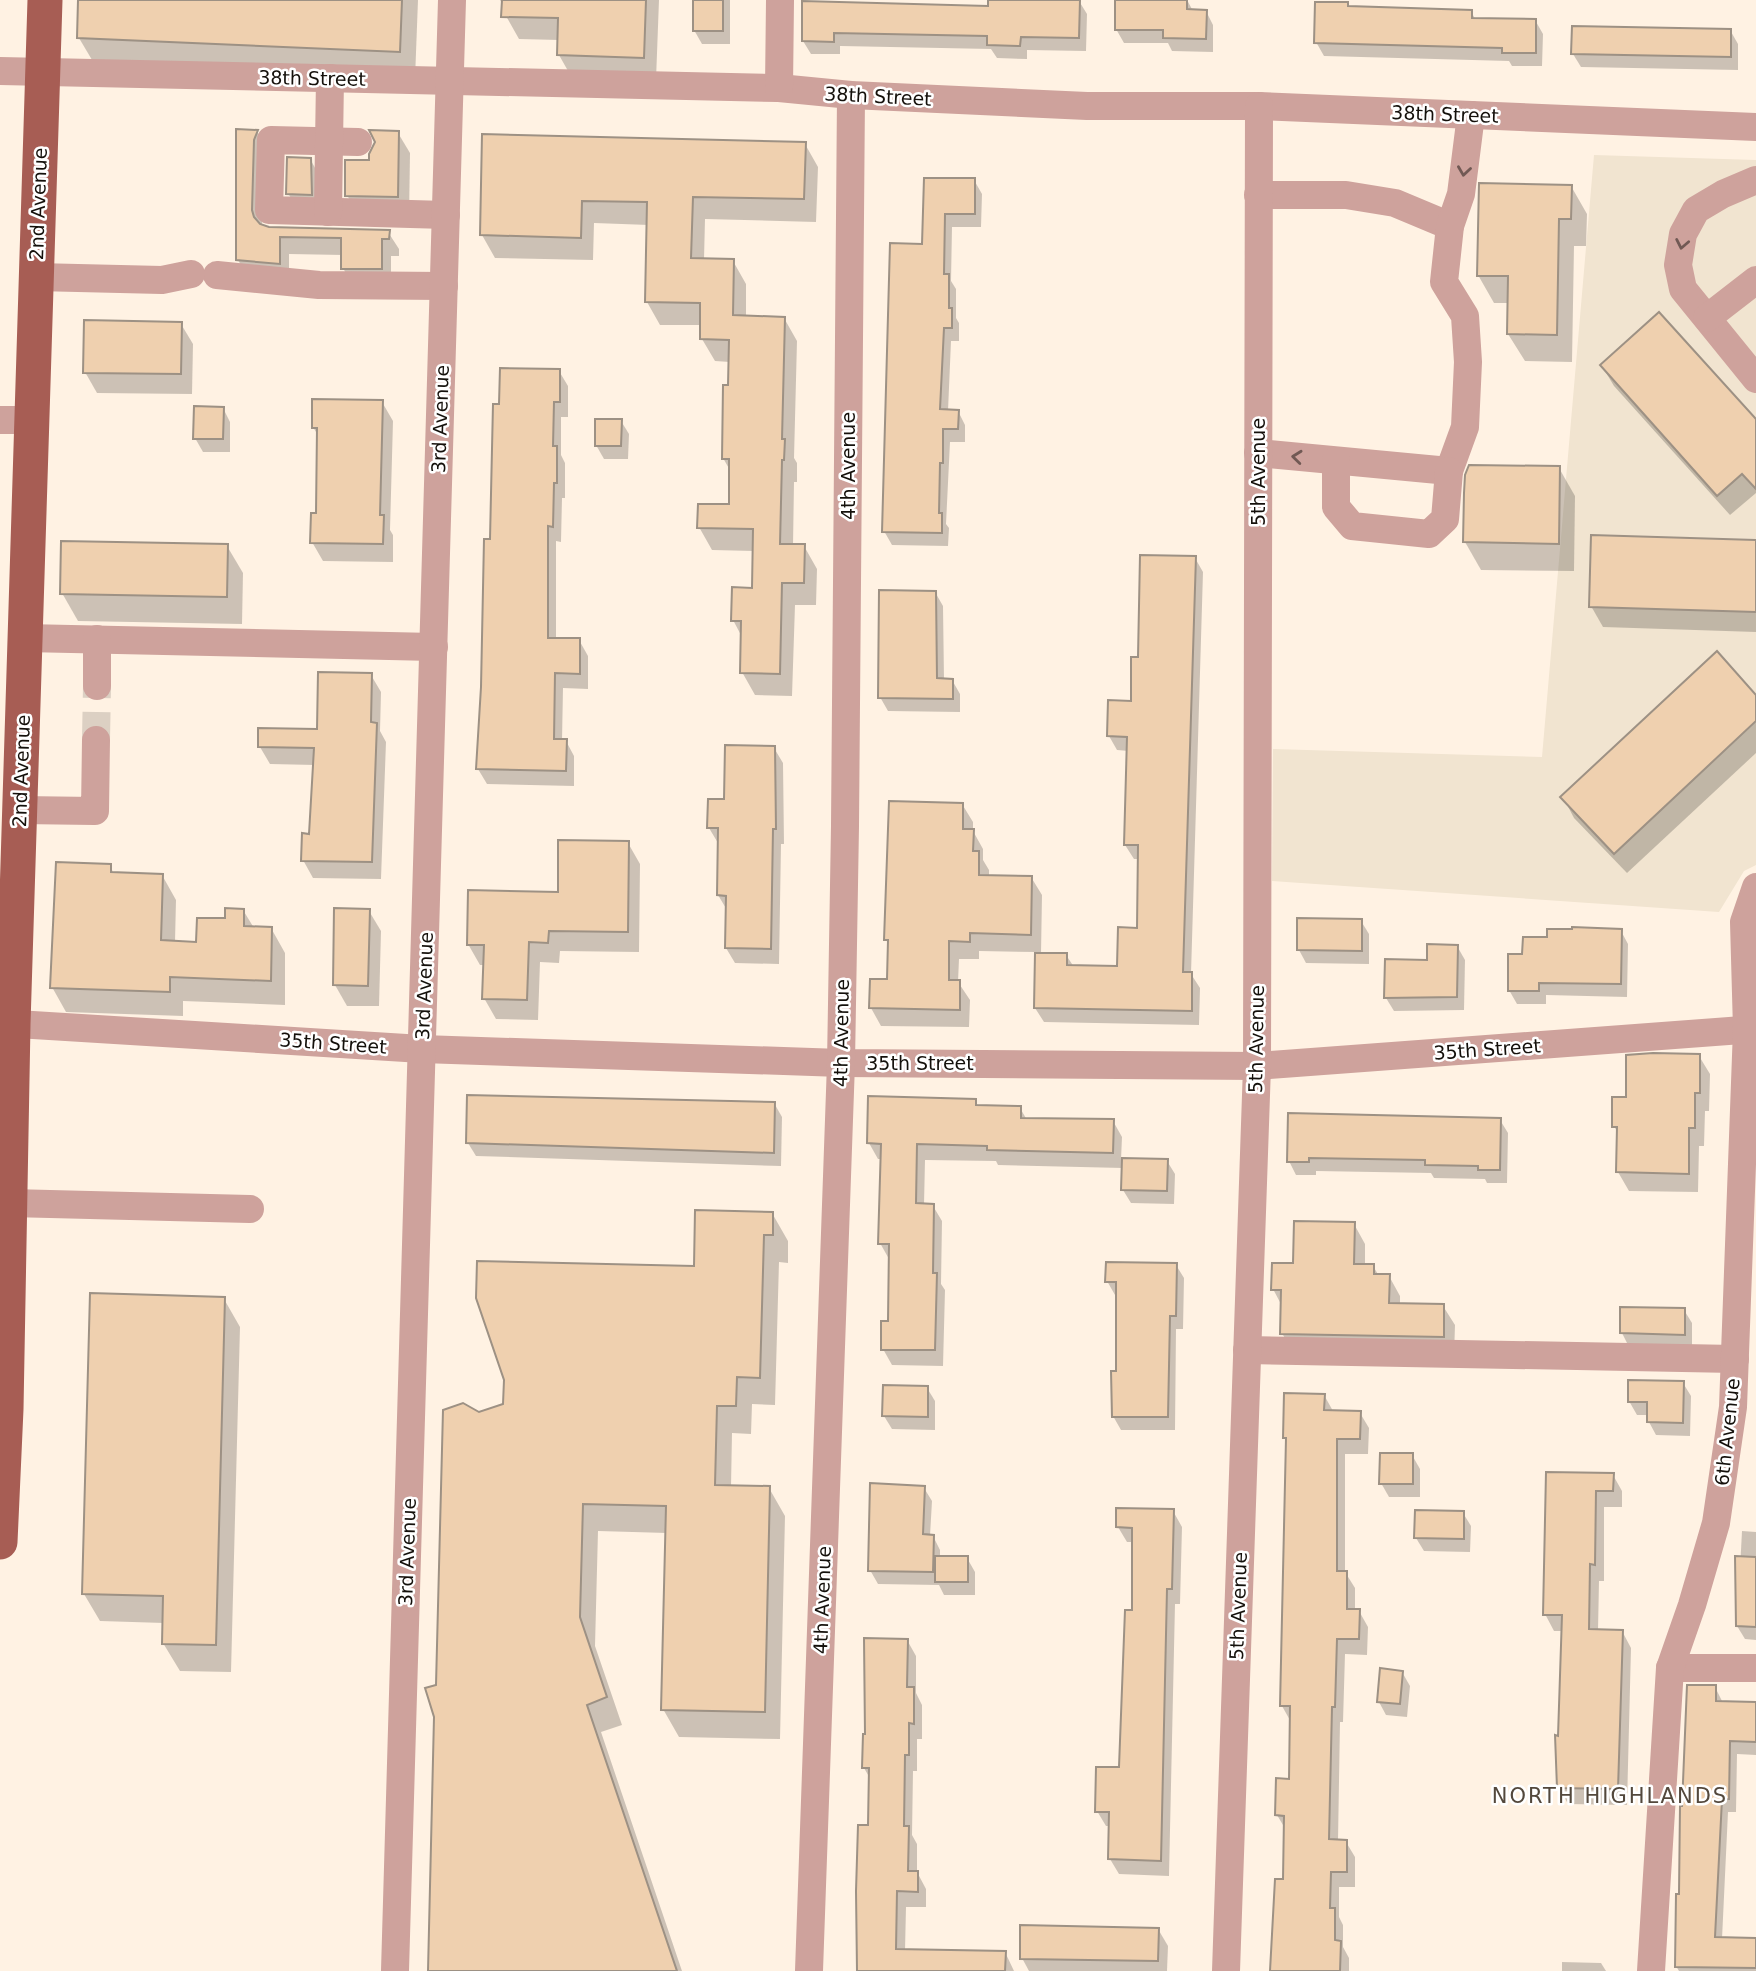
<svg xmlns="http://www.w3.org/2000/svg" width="1756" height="1971" font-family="'DejaVu Sans',sans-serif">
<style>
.education{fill:#f1e4d0}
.shadow{fill:#0003}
.building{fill:#efd0af;stroke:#9d9184;stroke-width:2}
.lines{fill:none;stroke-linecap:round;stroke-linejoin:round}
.minor-tunnel{stroke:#dcd0c3;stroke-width:28;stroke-dasharray:28 14;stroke-linecap:butt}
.minor{stroke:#cea29c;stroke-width:28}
.major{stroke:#a75d54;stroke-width:35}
.oneway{stroke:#715954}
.labels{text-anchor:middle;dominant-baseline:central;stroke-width:5;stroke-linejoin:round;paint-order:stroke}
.street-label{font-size:19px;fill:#14100b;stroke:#fff}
.neighbourhood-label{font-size:21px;letter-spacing:2px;fill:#53483c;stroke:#fff}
</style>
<rect width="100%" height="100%" fill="#fff2e3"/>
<!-- education -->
<polygon class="education" points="1594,155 1756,160 1756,865 1744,871 1719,912 1272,881 1273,749 1542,757"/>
<!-- shadow -->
<g class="shadow">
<polygon points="80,0 418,0 415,79 95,65 79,38"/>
<polygon points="500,0 659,0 656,80 572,78 559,55 559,40 519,39 506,16 506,9"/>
<polygon points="695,0 730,0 730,44 702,44 694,30"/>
<polygon points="990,0 1079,1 1087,14 1086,51 1027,50 1027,59 997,58 991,49 840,46 840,54 811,54 803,41 804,3 990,8"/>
<polygon points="1165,0 1187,0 1193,11 1206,11 1213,25 1213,52 1172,51 1168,43 1124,43 1116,29"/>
<polygon points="1347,4 1349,8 1471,12 1476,20 1535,20 1543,34 1542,66 1512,66 1509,61 1324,56 1316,42"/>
<polygon points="1730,30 1738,44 1738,70 1581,67 1573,54"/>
<polygon points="238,131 257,131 267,149 264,158 262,226 268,228 388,232 399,249 399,256 391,256 391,286 353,286 343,268 343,255 289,254 289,281 248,277 238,260"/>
<polygon points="398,133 410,153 409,217 359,216 347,195 370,162"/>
<polygon points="484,136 805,144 818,167 816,222 705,219 704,260 733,261 746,284 746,317 784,318 797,341 794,458 797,463 797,482 794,482 793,546 804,546 817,569 816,605 795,605 792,696 755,695 742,672 742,637 733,620 754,589 754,551 712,550 699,527 730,506 731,472 723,458 730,362 715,361 702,339 702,325 660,325 647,302 649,225 594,223 593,260 495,258 482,235"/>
<polygon points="310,159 318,173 318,208 296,207 288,193"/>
<polygon points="926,179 974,180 982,194 981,227 952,227 951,281 956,289 956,318 959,323 959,341 951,341 948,411 958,411 965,425 965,442 950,442 946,524 949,528 948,546 892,545 884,531 924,245"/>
<polygon points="1571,186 1587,214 1586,246 1574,246 1572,362 1525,361 1508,334 1509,303 1494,303 1478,275"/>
<polygon points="181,324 193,344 192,394 97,393 85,372"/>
<polygon points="1602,366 1756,422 1756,493 1730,515 1614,386"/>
<polygon points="559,371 568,386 568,417 561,417 561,455 565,463 565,498 562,498 561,542 556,541 556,640 579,640 588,656 588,689 563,688 562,741 566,741 574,756 574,786 487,784 478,769 501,406"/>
<polygon points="382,402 393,421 390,530 393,535 393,562 323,561 312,542 318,515 319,437 313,427"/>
<polygon points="223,408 230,422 230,452 203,452 195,438"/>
<polygon points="621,421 629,434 628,459 604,459 596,445"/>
<polygon points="1559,468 1575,496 1574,571 1481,570 1465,542"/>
<polygon points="1756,542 1756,632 1603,627 1591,606"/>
<polygon points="227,546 243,573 242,624 78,621 62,593"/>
<polygon points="1195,558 1203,572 1191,974 1200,988 1199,1025 1044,1022 1035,1008 1036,952 979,951 979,959 959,959 958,982 970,1000 969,1027 881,1026 871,1008 889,981 890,946 886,940 962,804 973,822 973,831 983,849 983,860 989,870 989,876 1031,877 1042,895 1041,954 1066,955 1074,967 1119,968 1138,930 1139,859 1134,859 1125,845 1129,751 1117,750 1109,736 1132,703 1139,659"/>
<polygon points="935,592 943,606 944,680 952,680 960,694 960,712 888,711 880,697"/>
<polygon points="371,675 381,692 380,731 386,742 381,879 313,878 303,860 311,835 315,765 270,764 260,747 319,731"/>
<polygon points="1756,697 1756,753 1627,873 1574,818 1563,797"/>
<polygon points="774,748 783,763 784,844 781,844 779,964 735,963 726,948 727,910 718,895 718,843 709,828 726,801"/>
<polygon points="628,843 640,864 639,952 560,951 559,963 540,962 538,1020 496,1019 484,998 485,965 480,965 468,944 559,894"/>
<polygon points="110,866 114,874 162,875 176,900 175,942 198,943 226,920 243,910 254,928 271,928 285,953 285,1005 183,1001 183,1016 66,1012 52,987"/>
<polygon points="369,911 381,931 379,1006 347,1006 335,985"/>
<polygon points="1361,921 1369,934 1369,964 1306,963 1299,950"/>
<polygon points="1621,931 1628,944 1627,997 1546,995 1546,1004 1517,1004 1509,990 1524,956"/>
<polygon points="1457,946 1465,960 1464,1010 1394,1011 1386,998 1428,962"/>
<polygon points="1699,1056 1710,1074 1709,1111 1705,1111 1704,1146 1699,1146 1698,1192 1629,1191 1618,1172 1619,1135 1614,1126 1627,1099"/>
<polygon points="975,1101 979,1107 1020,1108 1027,1120 1113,1121 1122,1137 1121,1160 1167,1161 1175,1174 1174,1204 1131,1203 1123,1190 1123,1168 998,1165 996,1161 925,1160 924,1205 933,1206 942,1221 941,1284 945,1290 943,1366 892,1365 883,1349 889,1322 889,1259 880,1243 882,1159 878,1159 869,1143"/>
<polygon points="774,1103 782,1117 781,1166 476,1156 468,1143"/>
<polygon points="1500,1120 1508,1133 1507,1183 1487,1183 1485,1179 1434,1178 1431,1173 1316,1171 1316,1175 1296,1175 1289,1161"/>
<polygon points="772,1213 788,1241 788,1263 779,1262 775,1405 752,1404 751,1434 732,1433 731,1487 769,1488 785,1516 780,1739 679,1737 663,1709 667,1533 598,1531 595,1646 622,1725 601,1732 682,1971 429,1971 438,1686 479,1414 505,1405"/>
<polygon points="1354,1224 1365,1244 1365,1266 1373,1266 1379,1276 1389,1276 1400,1296 1400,1305 1443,1306 1455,1325 1454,1356 1293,1353 1282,1333 1282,1306 1273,1289 1295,1265"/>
<polygon points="1176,1265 1184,1278 1183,1329 1176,1329 1175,1430 1121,1430 1113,1416 1118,1373 1118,1295 1115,1295 1107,1281"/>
<polygon points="224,1299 240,1327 231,1672 180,1671 163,1643 164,1623 100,1621 84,1594"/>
<polygon points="1684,1310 1692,1323 1692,1348 1629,1347 1622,1333"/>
<polygon points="1683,1383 1691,1396 1690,1436 1656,1435 1649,1422 1649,1415 1637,1415 1629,1401"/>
<polygon points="927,1388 935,1401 935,1430 892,1429 884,1416"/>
<polygon points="1324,1395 1333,1411 1360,1413 1369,1428 1368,1454 1345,1454 1345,1572 1355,1588 1355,1611 1359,1611 1368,1627 1367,1655 1345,1654 1343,1722 1340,1722 1338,1841 1346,1842 1355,1857 1355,1887 1339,1887 1339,1917 1343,1925 1343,1947 1349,1958 1349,1971 1272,1971 1285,1881 1286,1830 1277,1815 1290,1780 1291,1722 1282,1706 1287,1442 1285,1437"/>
<polygon points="1412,1455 1420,1469 1420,1497 1389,1497 1381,1483"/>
<polygon points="1547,1474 1613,1475 1622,1491 1622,1507 1604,1507 1604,1581 1599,1581 1598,1631 1622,1631 1631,1648 1627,1805 1568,1804 1559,1787 1563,1631 1554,1631 1545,1614"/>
<polygon points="924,1488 932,1501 930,1536 933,1536 940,1550 940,1558 967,1558 975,1572 975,1595 944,1595 939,1585 878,1584 870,1570"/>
<polygon points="1173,1511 1182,1527 1180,1604 1175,1604 1169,1876 1119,1874 1110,1859 1111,1826 1106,1826 1097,1811 1121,1769 1133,1612 1134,1542 1127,1542 1118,1527"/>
<polygon points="1463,1513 1471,1526 1470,1552 1424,1551 1416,1538"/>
<polygon points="1742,1531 1756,1532 1756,1640 1745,1639 1737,1626"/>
<polygon points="907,1640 916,1656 916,1693 922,1705 922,1739 917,1739 917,1771 913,1771 912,1835 917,1844 917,1872 926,1889 926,1907 906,1907 905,1951 1005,1952 1014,1971 858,1971 870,1827 871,1780 864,1768"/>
<polygon points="1402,1672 1410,1686 1407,1717 1386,1715 1379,1702"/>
<polygon points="1715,1687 1723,1703 1756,1704 1756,1755 1737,1754 1736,1812 1728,1812 1722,1939 1756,1940 1756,1971 1679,1971 1676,1966 1684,1808"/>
<polygon points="1158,1929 1168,1946 1167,1971 1029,1971 1022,1958"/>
<polygon points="1562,1962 1601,1963 1606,1971 1562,1971"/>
</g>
<!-- building -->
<g class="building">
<polygon points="78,0 402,0 400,52 77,38"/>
<polygon points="502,0 646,0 644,58 557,55 558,18 501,17"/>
<rect x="693" y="0" width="30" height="31"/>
<polygon points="988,0 1080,0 1079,38 1021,37 1020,46 987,45 987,36 834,33 834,42 802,41 802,1 988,6"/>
<polygon points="1115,0 1187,0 1187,9 1207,10 1206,39 1163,38 1163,30 1115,30"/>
<polygon points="1315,2 1348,2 1348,6 1472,10 1472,18 1536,19 1536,53 1502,53 1502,48 1314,43"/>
<polygon points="1572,26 1731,29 1731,57 1571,54"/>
<polygon points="236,129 258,130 254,140 252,210 254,217 260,224 269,227 390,230 389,239 382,239 382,269 341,269 341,238 280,237 280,264 236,260"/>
<polygon points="369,130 399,131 398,197 345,196 345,160 369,160 369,154 375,142"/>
<polygon points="482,134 806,142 804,199 693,197 691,258 734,259 733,315 785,317 782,439 785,439 784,460 782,460 780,544 805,544 804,583 782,583 780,674 740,673 741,621 731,621 732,587 752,588 753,529 697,528 698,504 729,504 729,459 722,459 723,385 728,385 729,340 700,339 700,303 645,302 647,202 582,201 581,238 480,235"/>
<polygon points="287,157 311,158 312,195 286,194"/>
<polygon points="924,178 975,178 975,214 945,214 944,274 949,274 949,308 952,308 952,328 944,328 940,409 959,410 958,429 943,429 943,463 940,463 939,513 942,513 942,533 882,532 890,243 922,244"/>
<polygon points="1479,183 1572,185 1571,219 1559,219 1557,335 1507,334 1508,276 1477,276"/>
<polygon points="1659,312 1756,419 1756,489 1742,474 1717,496 1600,365"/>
<polygon points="84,320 182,322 181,374 83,373"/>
<polygon points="500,368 560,369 560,402 554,402 553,446 557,446 557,483 554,483 553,527 548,526 548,638 580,638 580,674 555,673 554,739 567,739 566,771 476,769 481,687 484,539 490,539 493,404 499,404"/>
<polygon points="312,399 383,400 380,515 384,515 383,544 310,543 311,513 316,513 317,428 312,428"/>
<polygon points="194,406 224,407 223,439 193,439"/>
<polygon points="595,419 622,419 621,446 595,446"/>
<polygon points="1469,465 1560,466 1559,544 1463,542 1464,493 1465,475"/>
<polygon points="1591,535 1756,540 1756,612 1589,607"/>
<polygon points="61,541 228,544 227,597 60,594"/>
<polygon points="1140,555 1196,556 1183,972 1192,972 1192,1011 1034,1008 1035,953 1067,953 1067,965 1117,966 1118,927 1137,928 1138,845 1124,845 1127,737 1107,736 1108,700 1131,701 1131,657 1138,657"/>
<polygon points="879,590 936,591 937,678 953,679 953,699 878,698"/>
<polygon points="1717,651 1756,695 1756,721 1614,854 1560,797"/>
<polygon points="318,672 372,673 371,722 377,723 372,862 301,861 302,833 309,834 314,748 258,747 258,728 317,729"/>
<polygon points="725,745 775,746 776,829 773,829 771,949 725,948 726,896 717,895 718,828 707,828 708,799 724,799"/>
<polygon points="889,801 963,803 963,829 974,829 973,851 979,851 979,875 1032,876 1031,935 970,933 970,942 949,941 949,980 960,980 960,1010 869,1008 870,979 887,979 888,940 884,940"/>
<polygon points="558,840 629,841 628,932 549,931 548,943 529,942 527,1000 482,999 484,945 467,945 468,890 558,892"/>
<polygon points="56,862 111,864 111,872 163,874 161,940 196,942 197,918 225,918 225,908 244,909 244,926 272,927 271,981 170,977 170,992 50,988"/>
<polygon points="334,908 370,909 368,986 333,985"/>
<polygon points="1297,918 1362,919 1362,951 1297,950"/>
<polygon points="1572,927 1622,929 1621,984 1539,983 1539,991 1508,991 1508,954 1522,954 1523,937 1547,937 1547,929 1572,929"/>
<polygon points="1427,944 1458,945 1457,997 1384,998 1385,959 1427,960"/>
<polygon points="1653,1053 1700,1054 1700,1093 1695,1093 1695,1128 1689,1128 1689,1174 1616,1172 1617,1127 1612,1127 1612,1097 1626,1097 1626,1055"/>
<polygon points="467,1095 775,1102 774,1153 466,1143"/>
<polygon points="868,1096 976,1099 976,1105 1021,1106 1021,1118 1114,1119 1113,1153 987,1150 987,1146 917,1144 916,1203 934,1204 933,1273 937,1273 935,1350 881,1350 881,1321 888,1321 889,1244 878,1244 881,1144 867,1143"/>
<polygon points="1288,1113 1501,1118 1500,1170 1478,1170 1478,1166 1425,1165 1425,1160 1309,1158 1309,1162 1287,1162"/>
<polygon points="1122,1158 1168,1159 1167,1191 1121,1190"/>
<polygon points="695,1210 773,1212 773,1235 764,1235 760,1378 737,1377 736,1406 717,1406 715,1485 770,1486 765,1712 661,1710 666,1506 583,1504 580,1617 607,1697 587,1705 677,1971 428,1971 434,1717 425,1688 436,1685 443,1410 463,1403 479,1412 503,1404 504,1380 476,1298 477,1261 694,1266"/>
<polygon points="1294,1221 1355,1222 1354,1264 1374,1264 1374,1274 1390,1274 1389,1303 1444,1304 1444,1337 1280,1334 1281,1290 1271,1290 1272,1263 1293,1263"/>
<polygon points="1106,1262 1177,1263 1176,1316 1170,1316 1168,1417 1112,1417 1111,1371 1116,1371 1116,1282 1105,1282"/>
<polygon points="90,1293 225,1297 216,1645 162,1644 163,1596 82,1594"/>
<polygon points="1620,1307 1685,1308 1685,1335 1620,1333"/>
<polygon points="1628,1380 1684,1381 1683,1423 1647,1422 1647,1402 1628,1402"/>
<polygon points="883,1385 928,1386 928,1417 882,1416"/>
<polygon points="1284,1393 1325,1394 1324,1410 1361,1411 1360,1439 1337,1439 1337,1571 1347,1571 1347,1609 1360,1609 1359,1639 1337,1639 1335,1707 1332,1707 1329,1839 1347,1840 1347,1872 1331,1872 1330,1908 1335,1908 1335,1940 1341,1941 1340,1971 1270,1971 1275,1879 1283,1879 1284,1816 1275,1815 1276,1778 1289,1779 1290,1706 1280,1706 1286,1438 1283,1438"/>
<polygon points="1380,1453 1413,1453 1413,1484 1379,1484"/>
<polygon points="1546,1472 1614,1473 1613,1491 1596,1491 1595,1565 1590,1564 1589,1629 1623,1630 1618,1789 1557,1788 1555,1735 1558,1736 1562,1615 1543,1615"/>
<polygon points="870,1483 925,1486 923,1534 934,1535 933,1572 868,1571"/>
<polygon points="1116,1508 1174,1509 1172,1589 1167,1589 1161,1861 1108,1859 1109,1812 1095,1812 1096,1767 1119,1767 1125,1610 1132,1610 1132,1528 1116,1527"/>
<polygon points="1415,1510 1464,1511 1464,1539 1414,1538"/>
<rect x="935" y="1556" width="33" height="26"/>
<polygon points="1735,1556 1756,1557 1756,1627 1736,1626"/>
<polygon points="864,1638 908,1639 907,1687 914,1687 914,1724 909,1723 909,1755 905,1755 904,1826 909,1826 908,1871 918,1871 918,1892 897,1891 896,1949 1006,1951 1005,1971 857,1971 856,1891 858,1825 868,1825 869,1768 862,1768 863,1734 865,1734"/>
<polygon points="1380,1668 1403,1671 1400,1704 1377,1702"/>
<polygon points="1687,1685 1716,1685 1716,1701 1756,1702 1756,1742 1730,1741 1729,1799 1722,1799 1715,1937 1756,1938 1756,1968 1675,1967 1676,1894 1679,1894 1680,1806 1682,1806"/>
<polygon points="1020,1925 1159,1928 1158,1961 1020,1959"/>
</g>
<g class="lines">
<!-- minor-tunnel -->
<polyline class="minor-tunnel" points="96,740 97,686"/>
<!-- minor -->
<g class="minor">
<polyline points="0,71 779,88 851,95 1087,106 1259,106 1756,127"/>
<polyline points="779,88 780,0"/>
<polyline points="358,142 271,140 269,210 446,215"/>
<polyline points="1756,180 1723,194 1696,210 1683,234 1678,265 1683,289 1756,379"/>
<polyline points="1258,195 1346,195 1395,203 1450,226"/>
<polyline points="328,212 330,78"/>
<polyline points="217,275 319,285 444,286"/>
<polyline points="36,277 162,280 191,274"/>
<polyline points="1707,318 1756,280"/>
<polyline points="0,420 31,420"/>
<polyline points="1258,453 1449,471 1465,427 1468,362 1465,316 1444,282 1450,226 1461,194 1471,115"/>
<polyline points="1336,461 1336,507 1352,526 1429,534 1445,519 1449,471"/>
<polyline points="25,638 434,647"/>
<polyline points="97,686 97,639"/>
<polyline points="20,810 95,811 96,740"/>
<polyline points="0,1023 422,1049 841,1063 1257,1066 1756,1029"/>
<polyline points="10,1203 250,1209"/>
<polyline points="1247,1350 1735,1359"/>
<polyline points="1670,1668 1756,1668"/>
<polyline points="395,1971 452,0"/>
<polyline points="809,1971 841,1063 845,826 851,95"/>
<polyline points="1226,1971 1257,1066 1259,106"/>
<polyline points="1651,1971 1670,1668 1692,1605 1716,1523 1733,1407 1747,1029 1744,922 1756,887"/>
</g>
<!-- major -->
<polyline class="major" points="0,1542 6,1409 13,1024 45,0"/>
</g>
<!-- one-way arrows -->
<defs><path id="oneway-chevron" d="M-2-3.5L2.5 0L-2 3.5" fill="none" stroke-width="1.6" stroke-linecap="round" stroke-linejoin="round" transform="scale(1.75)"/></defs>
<g class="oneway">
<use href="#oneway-chevron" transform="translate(1464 171) rotate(98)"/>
<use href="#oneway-chevron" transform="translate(1682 244) rotate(101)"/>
<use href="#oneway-chevron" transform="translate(1297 457) rotate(-174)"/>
</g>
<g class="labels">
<!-- street labels -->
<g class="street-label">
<text transform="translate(312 78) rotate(1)">38th Street</text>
<text transform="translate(878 96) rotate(3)">38th Street</text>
<text transform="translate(1445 114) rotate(2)">38th Street</text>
<text transform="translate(38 204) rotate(-88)">2nd Avenue</text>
<text transform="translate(440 419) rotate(-88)">3rd Avenue</text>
<text transform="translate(848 466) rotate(-90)">4th Avenue</text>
<text transform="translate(1258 472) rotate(-90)">5th Avenue</text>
<text transform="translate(21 771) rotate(-88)">2nd Avenue</text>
<text transform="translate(424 986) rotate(-88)">3rd Avenue</text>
<text transform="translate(841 1033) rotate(-89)">4th Avenue</text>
<text transform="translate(1256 1039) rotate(-89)">5th Avenue</text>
<text transform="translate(333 1043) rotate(4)">35th Street</text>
<text transform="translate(1487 1049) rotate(-4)">35th Street</text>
<text x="920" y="1063">35th Street</text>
<text transform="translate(1727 1432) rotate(-84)">6th Avenue</text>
<text transform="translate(407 1552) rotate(-88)">3rd Avenue</text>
<text transform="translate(822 1600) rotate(-88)">4th Avenue</text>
<text transform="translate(1238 1606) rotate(-88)">5th Avenue</text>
</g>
<!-- neighbourhood labels -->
<g class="neighbourhood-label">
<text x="1610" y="1796">NORTH HIGHLANDS</text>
</g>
</g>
</svg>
